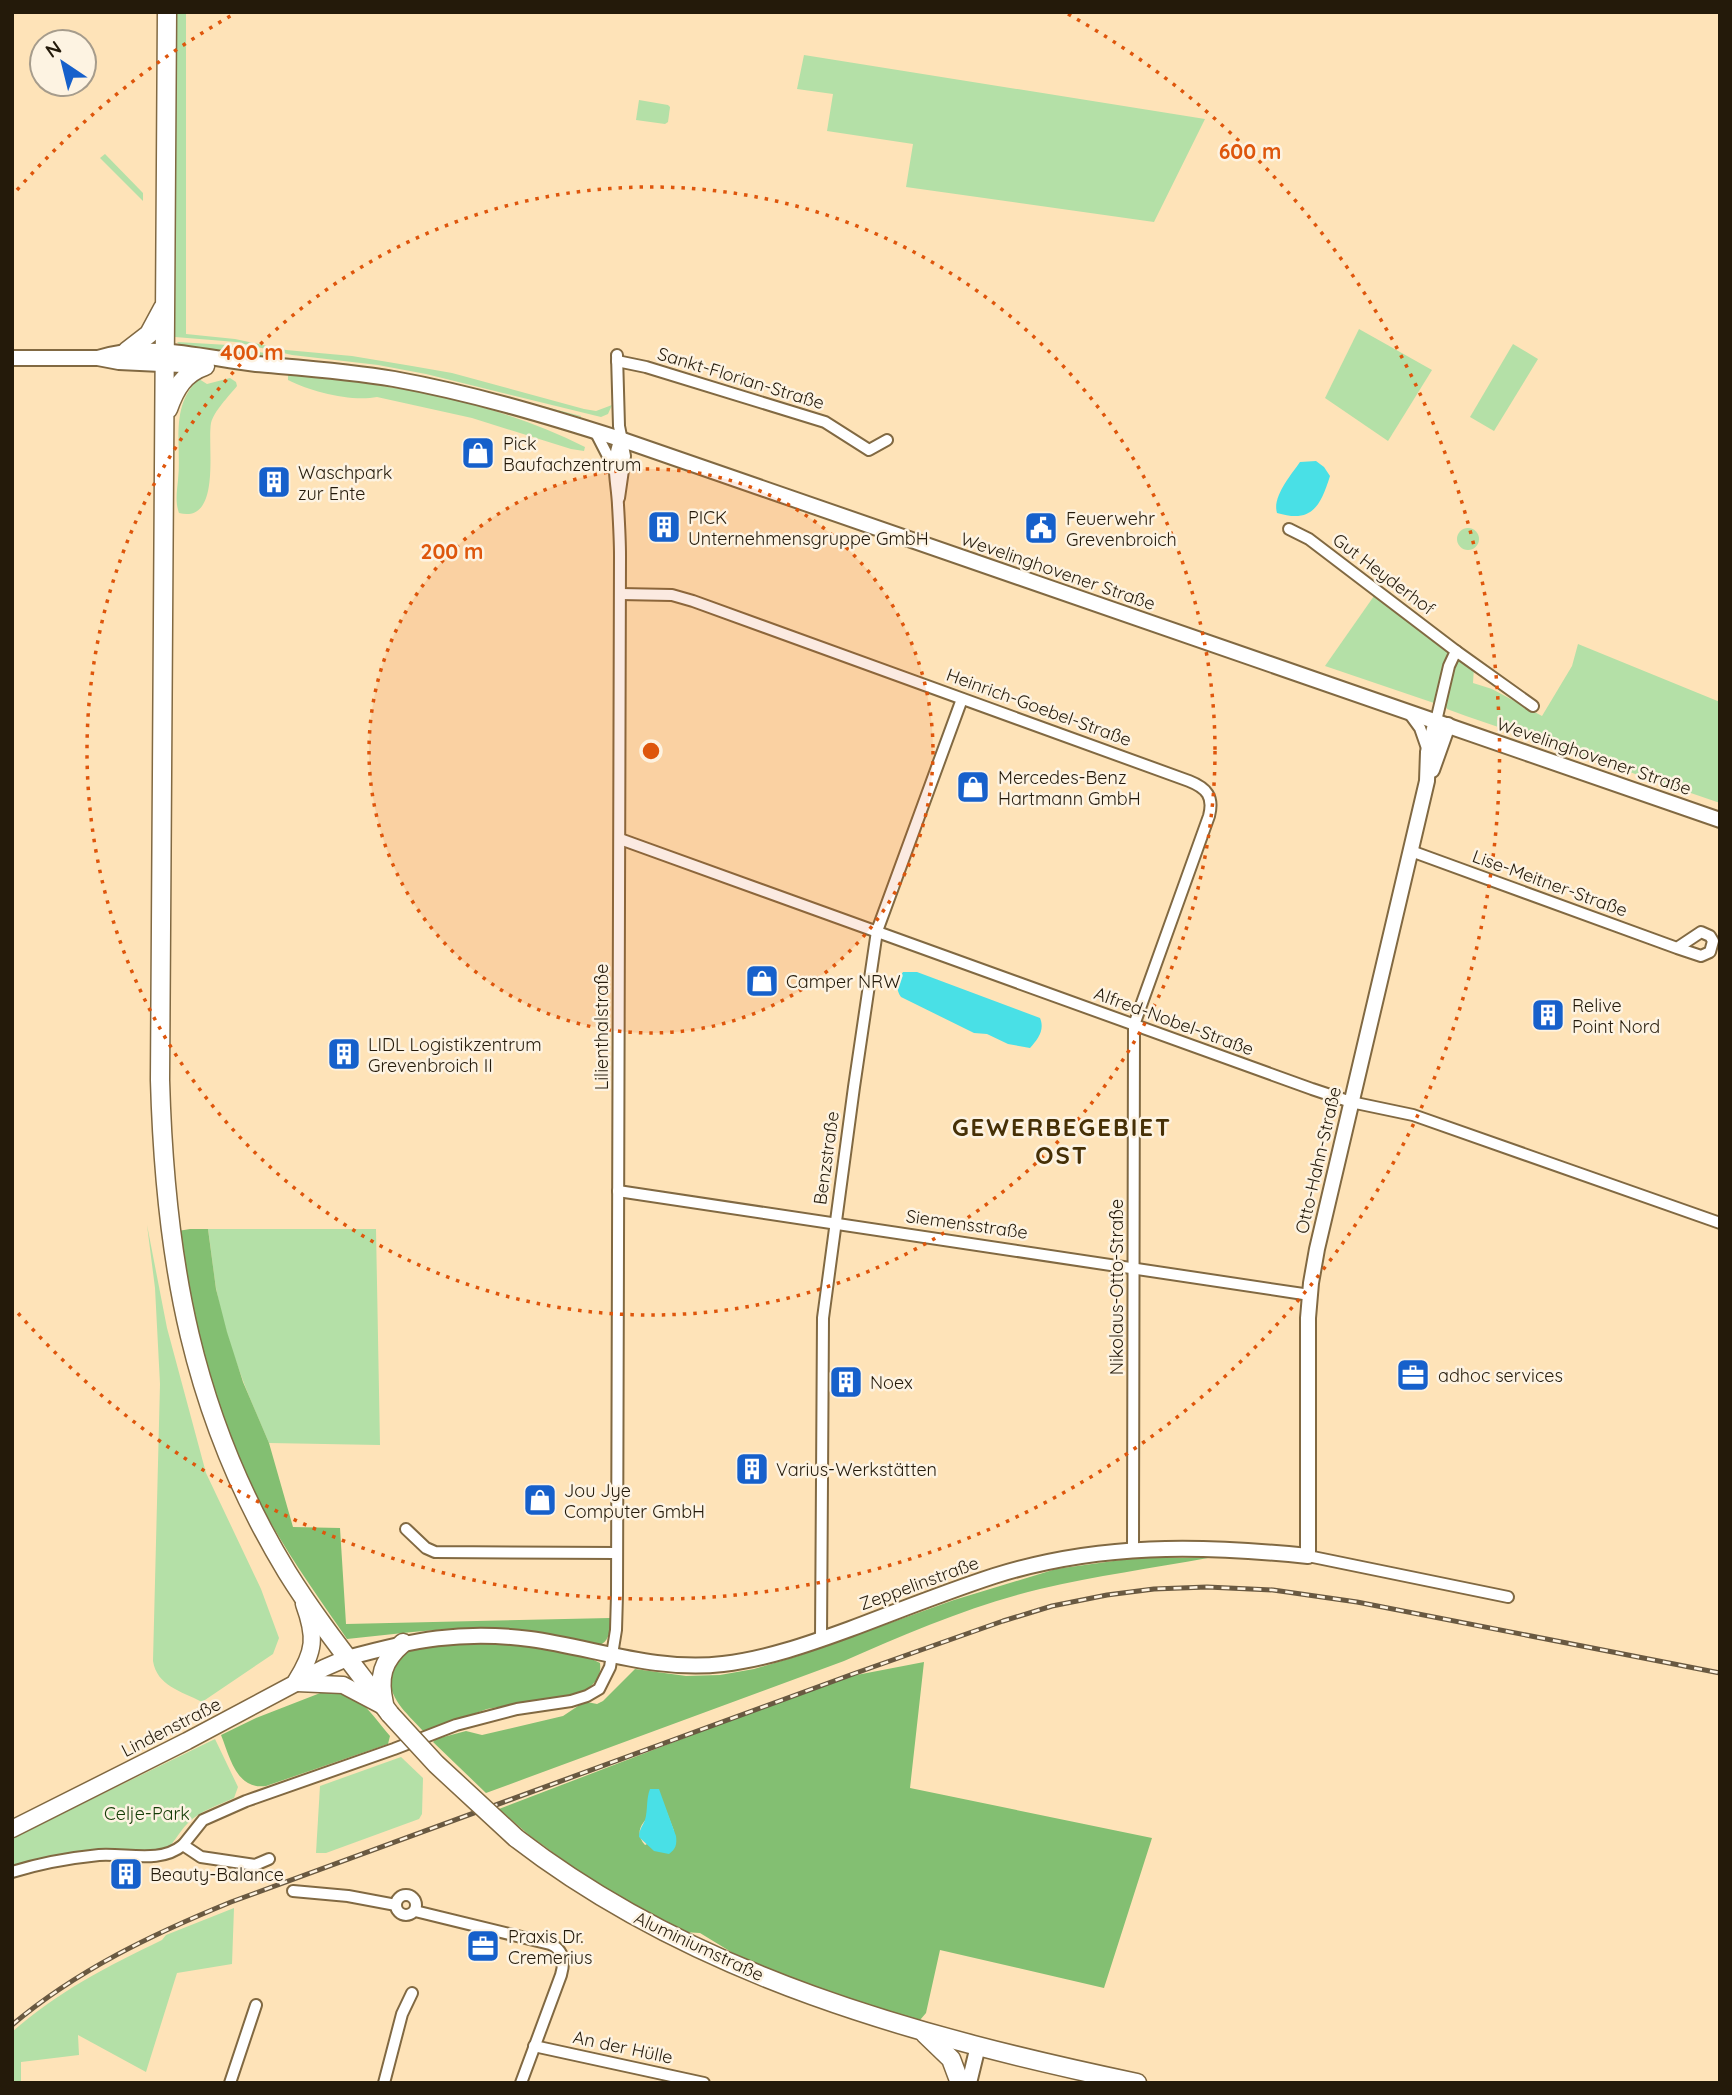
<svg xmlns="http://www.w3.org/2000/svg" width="1732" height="2095" font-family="Quicksand,sans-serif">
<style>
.green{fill:#b4e0a7}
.forest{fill:#83bf72;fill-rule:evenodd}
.water{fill:#49e0e6}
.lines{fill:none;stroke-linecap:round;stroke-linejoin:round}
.minor-casing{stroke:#816942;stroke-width:14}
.tertiary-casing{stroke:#816942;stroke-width:18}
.secondary-casing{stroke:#816942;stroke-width:19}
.primary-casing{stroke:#816942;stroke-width:21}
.minor{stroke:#fff;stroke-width:10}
.tertiary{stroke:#fff;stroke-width:14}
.secondary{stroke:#fff;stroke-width:16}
.primary{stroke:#fff;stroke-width:18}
.rail-casing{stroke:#695941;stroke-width:5}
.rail{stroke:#fdf3e2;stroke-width:2.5;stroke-dasharray:8;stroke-linecap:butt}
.primary-bridge-casing{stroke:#816942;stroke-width:21;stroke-linecap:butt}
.primary-bridge{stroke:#fff;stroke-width:18}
.ring{fill:none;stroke:#de560c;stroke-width:3.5;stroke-dasharray:3.5 7}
.labels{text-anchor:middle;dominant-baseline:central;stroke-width:5;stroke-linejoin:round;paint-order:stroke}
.street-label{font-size:18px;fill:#241a0a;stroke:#fdf3e2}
.poi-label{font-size:18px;fill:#241a0a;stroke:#fdf3e2;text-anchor:start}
.park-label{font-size:18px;fill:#143c06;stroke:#fdf3e2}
.district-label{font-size:24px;font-weight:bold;letter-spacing:2px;fill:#463006;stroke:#fdf3e2}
.centre{fill:#de560c;stroke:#fdf3e2;stroke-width:3.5}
.ring-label{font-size:21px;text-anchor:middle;font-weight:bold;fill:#de560c;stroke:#fdf3e2;stroke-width:5;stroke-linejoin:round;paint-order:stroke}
</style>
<rect width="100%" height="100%" fill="#fee3b8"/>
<!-- green -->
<g class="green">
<polygon points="176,12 186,12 186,334 235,339 286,350 352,356 412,366 452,373 584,409 596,411 612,405 608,414 601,417 426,374 378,365 292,355 236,342 175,337"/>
<polygon points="804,55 1205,119 1154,222 906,187 913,144 827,131 833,94 797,89"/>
<polygon points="639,100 668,105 670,107 668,122 665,124 636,120"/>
<polygon points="105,154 143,193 143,201 100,158"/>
<polygon points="1359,329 1432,370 1388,441 1325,398"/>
<polygon points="177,342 228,345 282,357 408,374 448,382 581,416 581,417 504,399 270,359 193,350 183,348"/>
<polygon points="1513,344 1538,359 1494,431 1470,417"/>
<path d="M288 374C393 385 489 399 585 447L584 451 571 449 472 418 377 397C352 402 311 392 288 380Z"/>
<path d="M230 378 236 382 237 386C229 396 214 411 211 423 207 446 222 524 179 513 175 502 177 491 178 480 182 446 169 406 199 379L207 384Z"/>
<circle cx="1468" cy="539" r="11"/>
<polygon points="1374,596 1450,652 1434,703 1325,666"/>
<polygon points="1578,644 1720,702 1720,803 1466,716 1447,709 1445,705 1455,663 1460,660 1474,667 1473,683 1492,689 1542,716 1572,666"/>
<path d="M147 1225 167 1328 206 1473 261 1589 279 1638 273 1654 202 1702C181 1691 157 1686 153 1661L160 1384 155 1288Z"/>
<path d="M208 1229H376L380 1445 269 1443C247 1393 226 1342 216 1288 213 1269 211 1249 208 1229Z"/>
<path d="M215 1739 238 1787 234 1798C217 1806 201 1810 188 1823 177 1834 174 1845 161 1853 110 1846 62 1857 12 1867V1838Z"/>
<polygon points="401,1757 423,1778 422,1814 419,1819 326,1853 316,1853 320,1786"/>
<path d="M234 1908 232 1964 177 1973 146 2072 78 2035 79 2055 21 2062V2083H12V2032C57 1992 108 1966 162 1940L166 1935Z"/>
</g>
<!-- forest -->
<g class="forest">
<path d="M190 1229H208L216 1289 227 1332 243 1382 269 1443 293 1527 340 1528 346 1624 610 1618C611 1627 610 1642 599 1645 579 1649 527 1630 503 1629 451 1626 398 1634 347 1639 312 1588 275 1537 249 1481 212 1396 194 1322 178 1231Z"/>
<path d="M1135 1558H1208C1152 1568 1096 1576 1040 1589 973 1605 907 1633 844 1661L486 1793 433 1742 436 1739 466 1731 482 1735 563 1716 581 1704 587 1702 597 1704 603 1701 635 1669 686 1676 720 1675 754 1669 798 1656 954 1600 1056 1569Z"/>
<path d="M478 1642C517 1644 565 1644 600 1663 602 1678 593 1686 581 1693L487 1709 424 1732C404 1710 390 1701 388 1670 392 1666 395 1660 399 1656 413 1646 461 1643 478 1642Z"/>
<path d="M924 1662 910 1788 1152 1838 1104 1988 940 1950 926 2013 920 2020 843 1998 786 1977 741 1958 700 1933 683 1932 627 1901 577 1870 529 1835 499 1809 841 1678ZM664 1805 674 1831 645 1845C630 1828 650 1815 664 1805Z"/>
<path d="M328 1690C358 1690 372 1715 390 1736L388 1744 266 1786C236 1790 230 1757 221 1735L256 1718Z"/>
</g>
<!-- water -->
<g class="water">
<path d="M1316 461 1324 467 1330 476C1320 508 1311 523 1277 513 1272 497 1291 475 1300 462Z"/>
<path d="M903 972H917L1040 1018C1045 1030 1038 1039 1030 1048L1008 1044 987 1034 974 1033 901 997C895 989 897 980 903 972Z"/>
<path d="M650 1789H659L676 1836C677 1844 676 1849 669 1854L654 1851 639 1837C639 1830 642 1827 645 1820 648 1810 646 1799 650 1789Z"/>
</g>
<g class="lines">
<defs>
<g id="minor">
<polyline points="617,355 619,426 625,456 619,498"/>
<polyline points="617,361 646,367 825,422 869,450 887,440"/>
<polyline points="595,431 613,466"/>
<polyline points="1289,529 1309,539 1456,651 1449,666 1436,721"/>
<path d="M620 594 672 595 693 601 1189 781C1207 788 1214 797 1209 816L1134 1025 1133 1549"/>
<polyline points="1456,651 1533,706"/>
<polyline points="1409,713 1420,728 1428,751"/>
<polyline points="620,839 1312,1089 1351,1102 1413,1115 1720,1223"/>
<polyline points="1411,851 1677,948 1701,956 1710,952 1713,941 1710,936 1701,932 1677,948"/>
<polyline points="618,1191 1310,1295"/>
<polyline points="406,1529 426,1548 435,1552 617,1553"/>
<polyline points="1308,1556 1508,1597"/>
<polyline points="821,1639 823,1318 854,1087 877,931 962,699"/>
<path d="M183 1845 203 1820 246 1801 394 1749 456 1725 517 1709 571 1701 587 1696 599 1689 610 1667 616 1630 617 1595 620 556C620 539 619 522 618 505 617 481 610 462 620 439"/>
<path d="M12 1872C41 1863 69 1858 99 1855 127 1853 160 1864 183 1845L201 1857 255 1865 269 1859"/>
<polyline points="293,1891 348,1896 396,1905"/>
<circle cx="406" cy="1905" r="10"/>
<path d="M415 1911 550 1944C564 1950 565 1961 561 1975L521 2083"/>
<polyline points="534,2046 704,2083"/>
<polyline points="230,2083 256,2005"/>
<polyline points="384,2083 402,2014 412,1993"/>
</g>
<g id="tertiary">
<polyline points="12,358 98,358 119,362 203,366"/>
<path d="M98 358C150 341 204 358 256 364 302 368 348 371 394 379 471 393 545 415 620 439L1720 820"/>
<polyline points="1432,770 1448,725"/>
<path d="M347 1658C412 1640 462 1630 530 1639 595 1648 656 1672 723 1664 766 1659 809 1644 850 1629 898 1611 945 1592 994 1576 1099 1543 1200 1545 1308 1556V1318L1311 1283 1317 1249 1427 781 1428 752 1436 721"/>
<polyline points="969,2083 978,2046"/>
</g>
<g id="secondary">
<path d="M296 1681C315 1651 316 1637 304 1604"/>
<polyline points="297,1683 343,1685 381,1705"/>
<polyline points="12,1829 187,1741 324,1668 347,1658"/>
</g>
<g id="primary">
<path d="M167 12 160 1080C165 1261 192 1416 287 1572 318 1622 355 1667 390 1714"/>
<polyline points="127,351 149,334 163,308"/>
<path d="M168 409C175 389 184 373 205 366"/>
<path d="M384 1704C378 1677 382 1661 403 1643"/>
<path d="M516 1838C696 1977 919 2037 1137 2083"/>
<polyline points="925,2034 951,2059 960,2083"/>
</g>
</defs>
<!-- minor casing -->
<use href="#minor" class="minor-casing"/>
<!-- tertiary casing -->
<use href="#tertiary" class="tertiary-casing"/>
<!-- secondary casing -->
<use href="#secondary" class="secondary-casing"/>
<!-- primary casing -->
<use href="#primary" class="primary-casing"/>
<!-- minor -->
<use href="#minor" class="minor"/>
<!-- tertiary -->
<use href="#tertiary" class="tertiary"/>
<!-- secondary -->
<use href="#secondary" class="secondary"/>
<!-- primary -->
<use href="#primary" class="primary"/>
<defs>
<path id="rail" d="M12 2025C77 1970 153 1934 231 1902L853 1674 1003 1621 1052 1606 1107 1595 1154 1589 1207 1587 1273 1590 1357 1602 1720 1673"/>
</defs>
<!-- rail casing -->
<use href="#rail" class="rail-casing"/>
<!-- rail -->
<use href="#rail" class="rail"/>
<defs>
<polyline id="primary-bridge" points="390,1714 436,1764 516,1838"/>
</defs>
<!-- primary-bridge casing -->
<use href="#primary-bridge" class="primary-bridge-casing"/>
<!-- primary-bridge -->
<use href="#primary-bridge" class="primary-bridge"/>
</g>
<!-- distance rings -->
<circle cx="651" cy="751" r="282" fill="#de560c" fill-opacity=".12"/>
<g class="ring">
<circle cx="651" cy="751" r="282"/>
<circle cx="651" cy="751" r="564"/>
<path d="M17 190A847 847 0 0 1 234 14M1068 14A847 847 0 1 1 17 1312"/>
</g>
<!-- icons -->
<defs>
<symbol id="shop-square" viewBox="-11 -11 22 22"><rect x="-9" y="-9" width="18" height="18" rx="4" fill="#1660cb" stroke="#fdf3e2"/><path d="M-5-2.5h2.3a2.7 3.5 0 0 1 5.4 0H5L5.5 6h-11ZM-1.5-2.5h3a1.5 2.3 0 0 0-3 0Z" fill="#fff"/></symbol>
<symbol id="building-square" viewBox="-11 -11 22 22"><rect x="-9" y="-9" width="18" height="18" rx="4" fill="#1660cb" stroke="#fdf3e2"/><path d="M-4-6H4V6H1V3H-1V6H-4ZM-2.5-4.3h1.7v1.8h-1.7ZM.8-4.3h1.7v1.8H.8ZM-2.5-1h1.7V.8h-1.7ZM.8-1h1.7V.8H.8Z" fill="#fff"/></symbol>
<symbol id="civic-square" viewBox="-11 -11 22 22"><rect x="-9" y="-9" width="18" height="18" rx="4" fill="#1660cb" stroke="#fdf3e2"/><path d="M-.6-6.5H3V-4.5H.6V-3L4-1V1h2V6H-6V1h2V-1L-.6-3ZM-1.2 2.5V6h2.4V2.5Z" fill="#fff"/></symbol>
<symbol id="office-square" viewBox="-11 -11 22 22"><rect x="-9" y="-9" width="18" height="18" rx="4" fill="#1660cb" stroke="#fdf3e2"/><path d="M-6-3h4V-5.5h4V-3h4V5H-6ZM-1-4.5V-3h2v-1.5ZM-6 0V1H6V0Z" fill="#fff"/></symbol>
</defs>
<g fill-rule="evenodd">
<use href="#shop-square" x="459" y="434" width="38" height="38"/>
<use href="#building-square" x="255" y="463" width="38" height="38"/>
<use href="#building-square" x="645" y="508" width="38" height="38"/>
<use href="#civic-square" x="1022" y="509" width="38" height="38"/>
<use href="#shop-square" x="954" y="768" width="38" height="38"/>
<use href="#shop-square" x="743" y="962" width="38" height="38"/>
<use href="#building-square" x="1529" y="996" width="38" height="38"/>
<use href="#building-square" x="325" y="1035" width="38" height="38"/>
<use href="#office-square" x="1394" y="1356" width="38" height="38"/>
<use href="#building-square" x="827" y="1363" width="38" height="38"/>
<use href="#building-square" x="733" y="1450" width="38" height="38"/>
<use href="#shop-square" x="521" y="1481" width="38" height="38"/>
<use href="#building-square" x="107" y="1855" width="38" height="38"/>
<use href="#office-square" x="464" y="1927" width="38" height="38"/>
</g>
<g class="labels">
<!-- street labels -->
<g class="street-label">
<text transform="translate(741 378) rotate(17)">Sankt-Florian-Straße</text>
<text transform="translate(1058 571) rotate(19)">Wevelinghovener Straße</text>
<text transform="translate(1384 574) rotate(37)">Gut Heyderhof</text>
<text transform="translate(1039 707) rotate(20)">Heinrich-Goebel-Straße</text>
<text transform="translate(1594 756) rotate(19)">Wevelinghovener Straße</text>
<text transform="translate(1550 883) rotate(20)">Lise-Meitner-Straße</text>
<text transform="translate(1174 1021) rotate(20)">Alfred-Nobel-Straße</text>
<text transform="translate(601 1027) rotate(-90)">Lilienthalstraße</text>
<text transform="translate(826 1158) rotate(-82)">Benzstraße</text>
<text transform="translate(1318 1160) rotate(-77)">Otto-Hahn-Straße</text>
<text transform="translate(967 1224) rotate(8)">Siemensstraße</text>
<text transform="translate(1116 1287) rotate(-90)">Nikolaus-Otto-Straße</text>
<text transform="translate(919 1583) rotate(-20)">Zeppelinstraße</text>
<text transform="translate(171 1727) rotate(-27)">Lindenstraße</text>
<text transform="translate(699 1946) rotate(25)">Aluminiumstraße</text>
<text transform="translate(623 2047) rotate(12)">An der Hülle</text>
</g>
<!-- poi labels -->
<g class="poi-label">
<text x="503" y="443">Pick<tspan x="503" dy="21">Baufachzentrum</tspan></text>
<text x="298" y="472">Waschpark<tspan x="298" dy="21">zur Ente</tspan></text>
<text x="688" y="517">PICK<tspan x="688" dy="21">Unternehmensgruppe GmbH</tspan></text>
<text x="1066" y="518">Feuerwehr<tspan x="1066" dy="21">Grevenbroich</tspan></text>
<text x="998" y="777">Mercedes-Benz<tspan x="998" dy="21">Hartmann GmbH</tspan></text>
<text x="786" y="981">Camper NRW</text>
<text x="1572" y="1005">Relive<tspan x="1572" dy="21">Point Nord</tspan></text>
<text x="368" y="1044">LIDL Logistikzentrum<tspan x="368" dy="21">Grevenbroich II</tspan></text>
<text x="1438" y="1375">adhoc services</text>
<text x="870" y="1382">Noex</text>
<text x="776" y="1469">Varius-Werkstätten</text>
<text x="564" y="1490">Jou Jye<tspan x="564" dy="21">Computer GmbH</tspan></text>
<text x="150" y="1874">Beauty-Balance</text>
<text x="508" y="1936">Praxis Dr.<tspan x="508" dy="21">Cremerius</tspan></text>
</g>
<!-- park labels -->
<g class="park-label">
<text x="147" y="1813">Celje-Park</text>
</g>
<!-- district labels -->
<g class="district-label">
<text x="1062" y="1127">GEWERBEGEBIET<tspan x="1062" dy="28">OST</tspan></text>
</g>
</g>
<circle cx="651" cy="751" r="10" class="centre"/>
<g class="ring-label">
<text x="1250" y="159">600 m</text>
<text x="252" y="360">400 m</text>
<text x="452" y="559">200 m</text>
</g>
<!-- border -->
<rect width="1732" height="2095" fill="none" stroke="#241a0a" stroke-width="28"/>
<!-- north arrow -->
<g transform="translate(63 63) rotate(325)"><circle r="33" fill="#fdf3e2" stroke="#a69c8c" stroke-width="2"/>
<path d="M0-5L12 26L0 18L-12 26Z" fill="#1660cb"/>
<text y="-10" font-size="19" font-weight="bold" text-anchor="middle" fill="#241a0a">N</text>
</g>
</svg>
